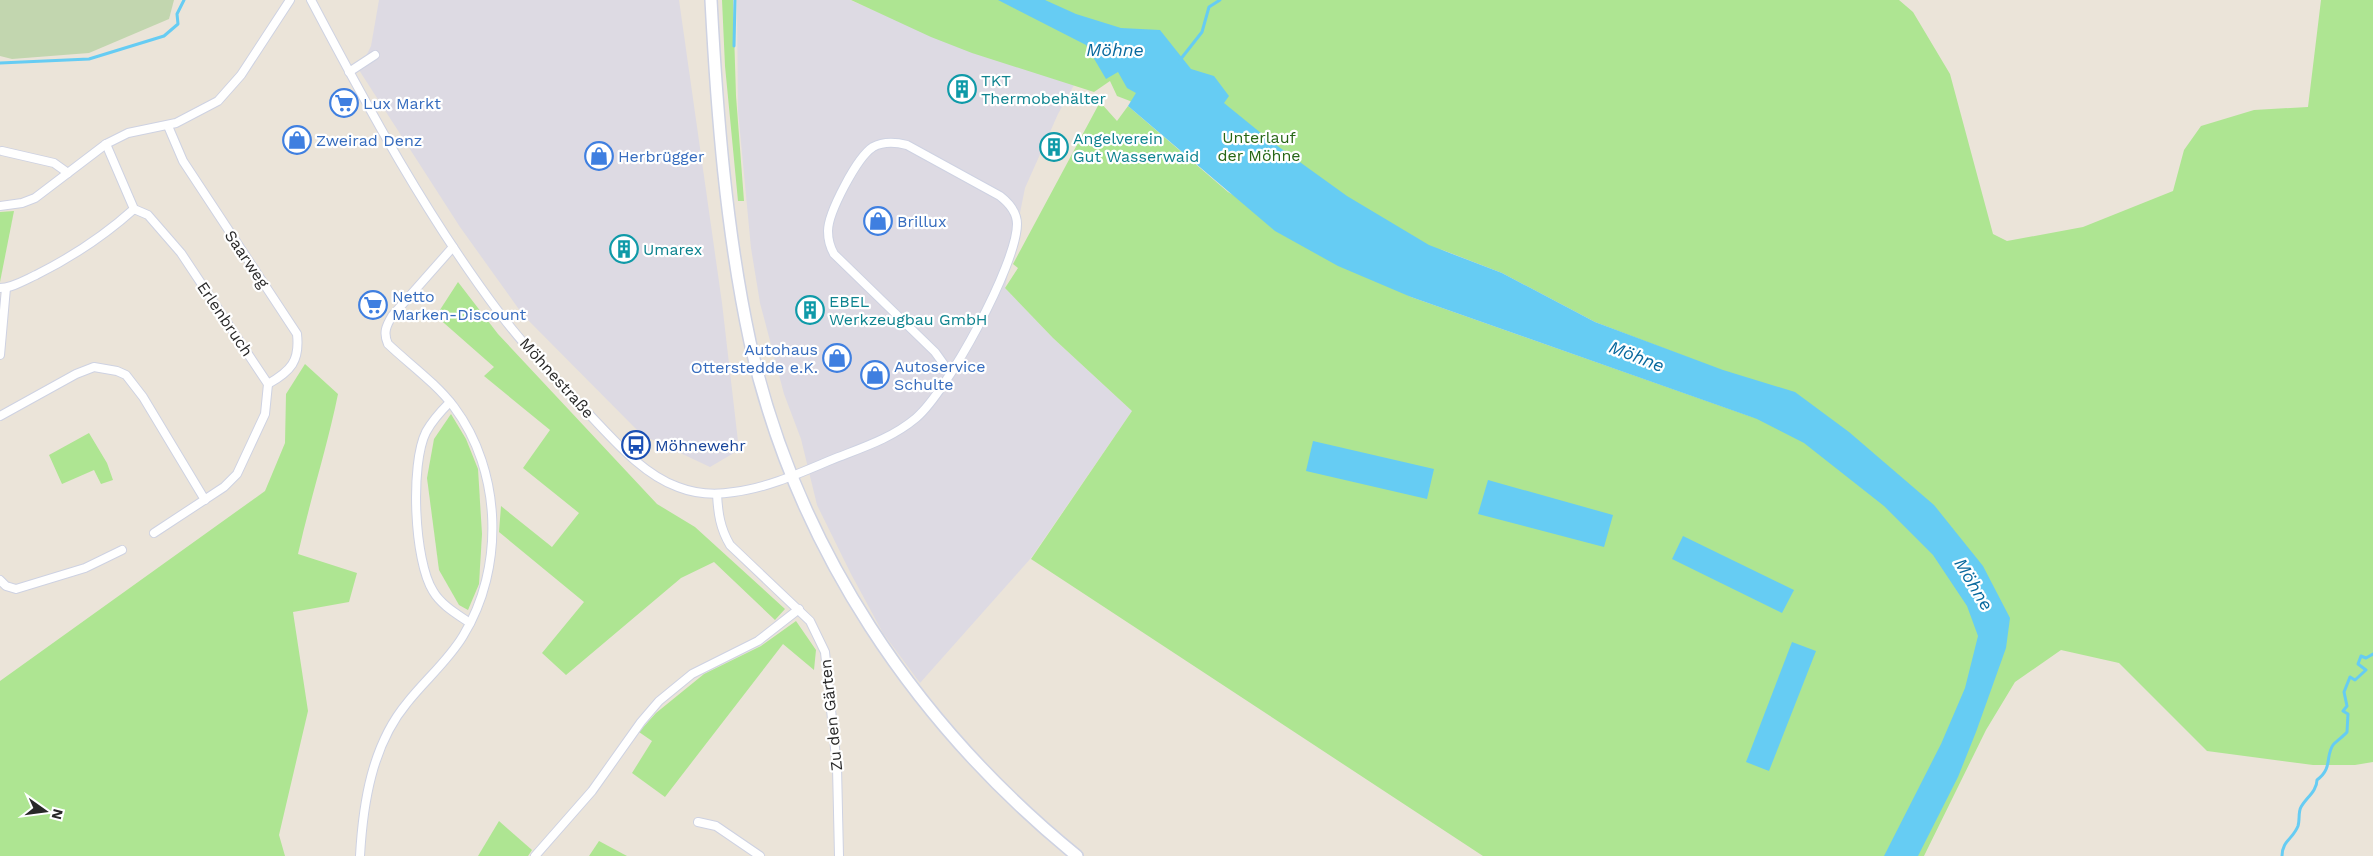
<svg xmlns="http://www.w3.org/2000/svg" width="2373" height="856" font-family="'Work Sans',sans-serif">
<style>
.industrial{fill:#dddae3}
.green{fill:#aee592;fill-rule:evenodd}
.cemetery{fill:#c2d6af}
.water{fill:#66ccf3}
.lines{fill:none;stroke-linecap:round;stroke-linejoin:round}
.stream{stroke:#66ccf3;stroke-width:3}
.minor-casing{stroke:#ced2e2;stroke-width:10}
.secondary-casing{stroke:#ced2e2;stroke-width:14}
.minor{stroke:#fff;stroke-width:8}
.secondary{stroke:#fff;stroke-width:11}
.labels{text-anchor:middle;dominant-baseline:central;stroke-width:4.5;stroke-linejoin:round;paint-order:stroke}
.culture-label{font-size:16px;fill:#0d838f;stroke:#fff;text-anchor:start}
.shop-label{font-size:16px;fill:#366cbe;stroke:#fff;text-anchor:start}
.park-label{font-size:16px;fill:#266716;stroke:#fff}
.street-label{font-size:16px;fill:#282828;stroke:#fff}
.transit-label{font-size:16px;fill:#164399;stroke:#fff;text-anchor:start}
.water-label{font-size:18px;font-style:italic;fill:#07689d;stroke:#fff}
</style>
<rect width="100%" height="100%" fill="#ebe4d9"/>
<!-- industrial -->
<g class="industrial">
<polygon points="379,0 679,0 722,303 739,450 710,467 642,435 523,315 460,227 359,70 371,46"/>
<polygon points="737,0 850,0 912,27 1074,85 1058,114 1025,188 1005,288 1053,338 1132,411 1031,558 920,683 883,633 851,574 817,505 801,439 784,394 760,303 751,248 738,111"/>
</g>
<!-- green -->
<g class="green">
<polygon points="722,0 733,0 736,96 744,201 738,201 725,66"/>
<path d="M851 0H1899L1913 12 1950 74 1993 234 2007 241 2083 227 2173 191 2184 150 2201 126 2254 110 2308 107 2321 0H2373V762L2355 765H2313L2207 751 2119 663 2061 650 2015 682 1986 730 1924 856H1483L1031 559 1132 411 1053 338 1005 288 1018 268 1013 264 1100 102 1117 121 1128 106 1228 192 1411 297 1755 418 1200 163 1130 101 1117 96 1110 81 1094 92 972 53 931 37ZM1440 249 1502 273 1595 322 1689 358 1637 345Z"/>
<polygon points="14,211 0,282 0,212"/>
<polygon points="458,282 498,334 657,504 695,527 785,609 775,620 714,562 681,578 566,675 542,653 584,602 499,532 501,506 552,547 579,513 523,468 550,430 484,376 494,367 436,316"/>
<path d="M305 364 338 394C327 448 310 500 298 554L357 573 349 602 293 612 308 711 279 835 285 856H0V681L265 491 285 443 286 394Z"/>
<polygon points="451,414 466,439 478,469 482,534 479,584 468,610 459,605 439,570 427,478 434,439"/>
<polygon points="89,433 107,463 113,480 101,484 94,470 62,484 49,455"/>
<polygon points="796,621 816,650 814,670 783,644 665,797 632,773 652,741 639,732 656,713 704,674 761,646"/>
<polygon points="499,821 532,850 528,856 478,856"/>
<polygon points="599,841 627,856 589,856"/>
</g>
<!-- cemetery -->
<polygon class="cemetery" points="0,0 174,0 169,19 89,53 12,59 0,56"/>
<!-- water -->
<g class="water">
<polygon points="998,0 1045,0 1076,14 1121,28 1160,30 1191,69 1214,76 1229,96 1224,103 1272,142 1347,196 1429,245 1502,273 1595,322 1723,370 1795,392 1849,432 1934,505 1983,566 2010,618 2006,648 1976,732 1958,777 1918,856 1884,856 1941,744 1965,688 1978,636 1967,606 1933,555 1884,506 1804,443 1757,419 1411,297 1338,266 1275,231 1128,106 1136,93 1127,88 1118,72 1106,79 1086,45"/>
<polygon points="1313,441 1434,469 1427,499 1306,471"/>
<polygon points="1488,480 1613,515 1604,547 1478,514"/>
<polygon points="1683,536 1794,590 1782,613 1672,559"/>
<polygon points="1792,642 1816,651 1769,771 1746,762"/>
</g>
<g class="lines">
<!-- stream -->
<g class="stream">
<polyline points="734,46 735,0"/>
<polyline points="1180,60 1202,32 1209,7 1220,0"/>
<polyline points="0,63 89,59 164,36 178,24 177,14 184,0"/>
<path d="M2282 856C2282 841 2293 839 2298 826 2300 820 2298 812 2301 807 2306 798 2317 791 2317 780 2333 768 2325 757 2333 745 2335 742 2343 737 2347 732L2348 714 2343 711 2347 706 2344 692 2350 677 2355 680 2366 670 2358 664 2361 656 2366 658 2373 654"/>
</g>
<defs>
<g id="minor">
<path d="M311 0C368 108 427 217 501 315 527 349 557 381 587 412 613 439 642 474 678 487 696 494 716 495 734 492 767 488 800 473 831 460 861 448 891 439 916 418 947 392 1017 264 1017 224 1017 212 1009 203 1000 196L907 145C895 142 884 141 873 147 857 157 828 213 828 231 828 239 830 247 834 254L935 352 950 373"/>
<polyline points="349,72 375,55"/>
<path d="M168 126 183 161 297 334C300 361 291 371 268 384"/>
<polyline points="106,144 134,209 148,215 181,253 268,384 265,414 237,474 224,487 154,533"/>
<polyline points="2,151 54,163 68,173"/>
<polyline points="0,206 22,203 35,198 106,144 128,133 176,123 218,101 241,75 290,0"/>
<path d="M0 288C12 288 25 280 36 275 72 257 104 236 134 209"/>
<polyline points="0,355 6,288"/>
<path d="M450 402C441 411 432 421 426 432 410 464 414 561 433 591 441 605 457 614 470 623"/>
<polyline points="0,416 76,374 94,367 117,371 126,375 143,397 205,500"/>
<path d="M717 494C718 513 720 528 730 545L810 621 825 652 837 767 839 856"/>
<polyline points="0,580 6,586 16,589 85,568 122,550"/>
<polyline points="698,822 716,826 760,856"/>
<path d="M360 856C363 803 372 745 407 703 425 680 448 661 463 636 505 568 502 471 454 407 436 383 409 364 388 344 383 333 386 326 392 316L453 247"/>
<polyline points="535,856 592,791 641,722 659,701 692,674 758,641 799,609"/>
</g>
<path id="secondary" d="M711 0C717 114 726 230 750 342 796 547 915 724 1077 856"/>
</defs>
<!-- minor casing -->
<use href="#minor" class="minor-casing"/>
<!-- secondary casing -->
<use href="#secondary" class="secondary-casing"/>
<!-- minor -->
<use href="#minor" class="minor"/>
<!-- secondary -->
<use href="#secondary" class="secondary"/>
</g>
<!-- icons -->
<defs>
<symbol id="building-ring" viewBox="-11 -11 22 22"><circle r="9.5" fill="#fff" stroke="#0f9aa8" stroke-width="1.5"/><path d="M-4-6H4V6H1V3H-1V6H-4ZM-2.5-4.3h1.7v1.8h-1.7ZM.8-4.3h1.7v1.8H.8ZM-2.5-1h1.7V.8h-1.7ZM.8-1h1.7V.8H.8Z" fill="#0f9aa8"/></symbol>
<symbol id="supermarket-ring" viewBox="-11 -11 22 22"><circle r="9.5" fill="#fff" stroke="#3f7fe0" stroke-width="1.5"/><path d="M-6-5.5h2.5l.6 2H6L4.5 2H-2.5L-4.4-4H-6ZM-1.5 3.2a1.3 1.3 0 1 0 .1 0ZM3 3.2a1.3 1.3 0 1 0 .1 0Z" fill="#3f7fe0"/></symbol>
<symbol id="shop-ring" viewBox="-11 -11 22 22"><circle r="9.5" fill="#fff" stroke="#3f7fe0" stroke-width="1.5"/><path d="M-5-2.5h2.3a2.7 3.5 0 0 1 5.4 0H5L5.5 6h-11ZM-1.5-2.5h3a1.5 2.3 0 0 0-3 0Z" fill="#3f7fe0"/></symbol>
<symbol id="bus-ring" viewBox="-11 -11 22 22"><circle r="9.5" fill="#fff" stroke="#1a4fb4" stroke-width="1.5"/><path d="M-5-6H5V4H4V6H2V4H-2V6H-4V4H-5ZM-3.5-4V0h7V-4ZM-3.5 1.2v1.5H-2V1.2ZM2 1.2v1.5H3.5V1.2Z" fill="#1a4fb4"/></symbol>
</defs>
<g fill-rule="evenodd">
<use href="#building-ring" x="946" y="73" width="32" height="32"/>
<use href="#supermarket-ring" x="328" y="87" width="32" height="32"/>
<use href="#shop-ring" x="281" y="124" width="32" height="32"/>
<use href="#building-ring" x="1038" y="131" width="32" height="32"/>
<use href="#shop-ring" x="583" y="140" width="32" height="32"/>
<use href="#shop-ring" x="862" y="205" width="32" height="32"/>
<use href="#building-ring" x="608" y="233" width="32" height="32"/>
<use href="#supermarket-ring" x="357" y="289" width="32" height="32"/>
<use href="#building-ring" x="794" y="294" width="32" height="32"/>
<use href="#shop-ring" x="821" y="342" width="32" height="32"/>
<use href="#shop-ring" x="859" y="359" width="32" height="32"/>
<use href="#bus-ring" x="620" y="429" width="32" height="32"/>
</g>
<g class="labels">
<!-- culture labels -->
<g class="culture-label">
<text x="981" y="80">TKT<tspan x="981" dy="18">Thermobehälter</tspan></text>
<text x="1073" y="138">Angelverein<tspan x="1073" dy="18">Gut Wasserwaid</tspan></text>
<text x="643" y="249">Umarex</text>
<text x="829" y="301">EBEL<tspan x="829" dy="18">Werkzeugbau GmbH</tspan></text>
</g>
<!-- shop labels -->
<g class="shop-label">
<text x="363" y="103">Lux Markt</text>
<text x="316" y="140">Zweirad Denz</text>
<text x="618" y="156">Herbrügger</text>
<text x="897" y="221">Brillux</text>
<text x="392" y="296">Netto<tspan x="392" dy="18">Marken-Discount</tspan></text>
<text x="818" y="349" text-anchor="end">Autohaus<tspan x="818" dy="18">Otterstedde e.K.</tspan></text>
<text x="894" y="366">Autoservice<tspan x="894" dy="18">Schulte</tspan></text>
</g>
<!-- park labels -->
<g class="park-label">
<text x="1259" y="137">Unterlauf<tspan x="1259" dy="18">der Möhne</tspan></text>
</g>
<!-- street labels -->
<g class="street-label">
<text transform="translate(247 259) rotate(56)">Saarweg</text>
<text transform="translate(225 319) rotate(56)">Erlenbruch</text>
<text transform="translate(557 378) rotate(48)">Möhnestraße</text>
<text transform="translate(831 715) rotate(-96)">Zu den Gärten</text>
</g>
<!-- transit labels -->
<g class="transit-label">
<text x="655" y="445">Möhnewehr</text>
</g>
<!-- water labels -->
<g class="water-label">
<text x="1115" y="49">Möhne</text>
<text transform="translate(1637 356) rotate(21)">Möhne</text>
<text transform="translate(1974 584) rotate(59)">Möhne</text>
</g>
</g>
<!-- north arrow -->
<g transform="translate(45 811) rotate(104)" stroke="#ffffff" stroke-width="4" paint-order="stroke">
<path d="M0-4L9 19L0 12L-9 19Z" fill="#282828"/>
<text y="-8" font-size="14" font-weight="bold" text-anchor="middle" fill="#282828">N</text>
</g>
</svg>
